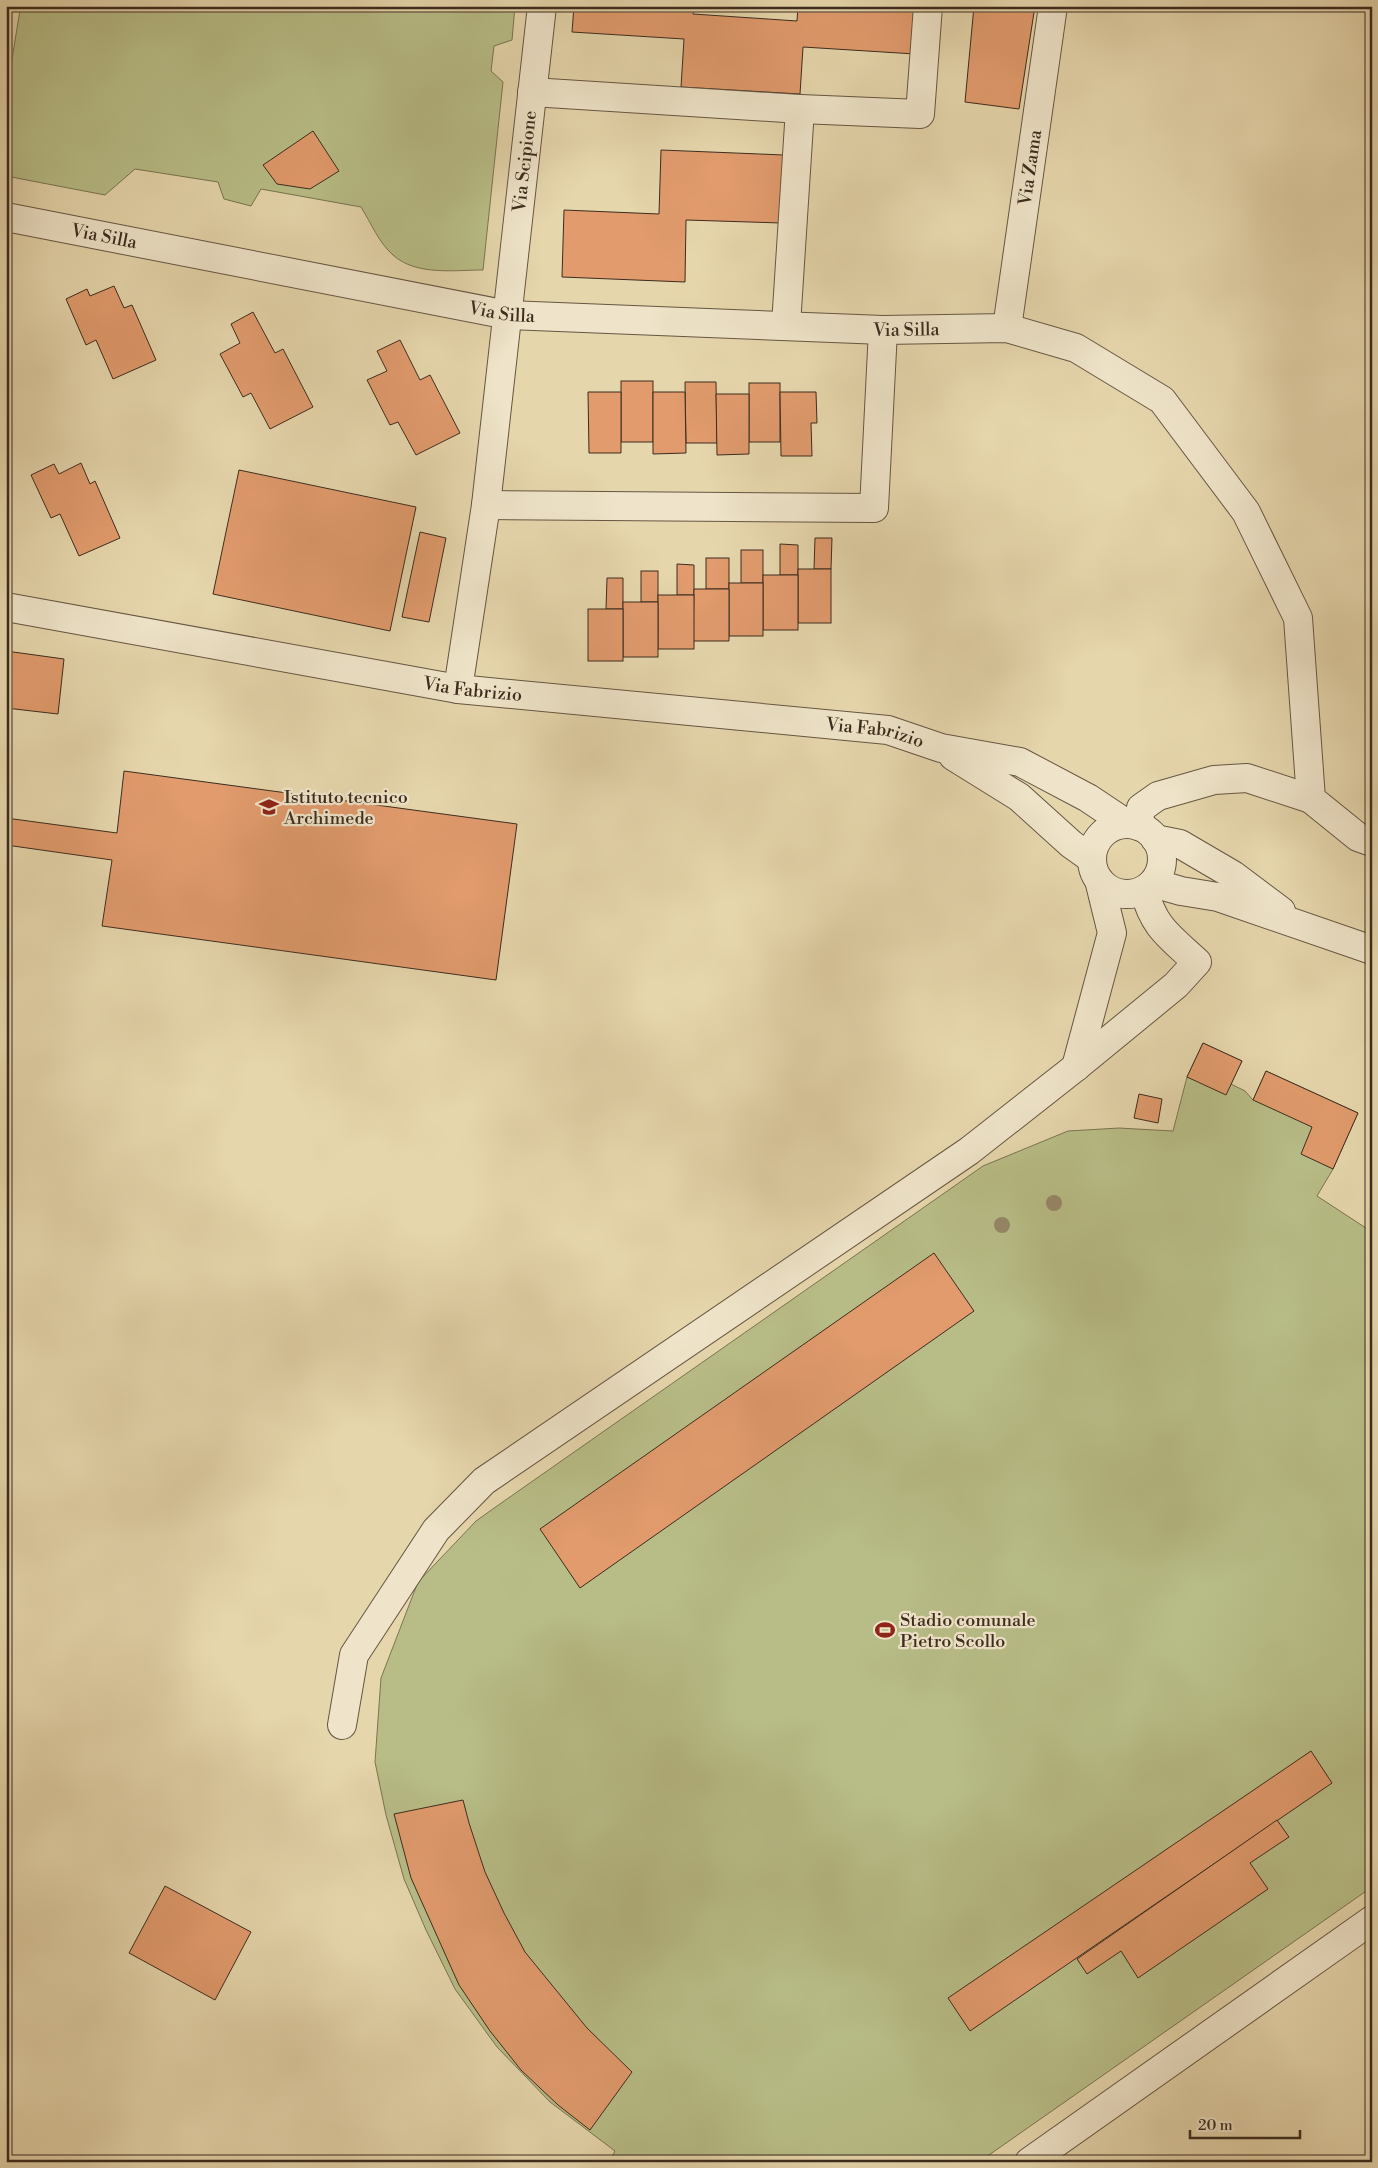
<svg xmlns="http://www.w3.org/2000/svg" width="1378" height="2168" font-family="'Libre Bodoni',serif">
<style>
.green{fill:#b8bd87;stroke:#7a7452}
.building{fill:#e19b6d;stroke:#3c2c1e}
.lines{fill:none;stroke-linecap:round;stroke-linejoin:round}
.minor-casing{stroke:#665642;stroke-width:30}
.minor{stroke:#efe4c9;stroke-width:28}
.tree{fill:#968869}
.labels{text-anchor:middle;dominant-baseline:central;stroke-width:4.5;stroke-linejoin:round;paint-order:stroke}
.street-label{font-size:18px;fill:#3c2c1e;stroke:#efe4c9}
.poi-label{font-size:18px;fill:#3c2c1e;stroke:#efe4c9;text-anchor:start}
</style>
<rect width="100%" height="100%" fill="#e6d6ac"/>
<filter id="stains"><feTurbulence type="fractalNoise" baseFrequency=".004" numOctaves="4"/><feColorMatrix values="0 0 0 0 .2 0 0 0 0 .09 0 0 0 0 .02 0 0 0 .5 -.17"/></filter>
<radialGradient id="worn" r=".72"><stop offset=".6" stop-color="#630" stop-opacity="0"/><stop offset="1" stop-color="#630" stop-opacity=".3"/></radialGradient>
<!-- green -->
<g class="green">
<path d="M31 6H515L512 40 494 46 491 71 503 82 483 270C455 270 416 276 393 255 379 243 371 223 361 207L261 189 251 206 224 199 218 182 135 169 105 195 6 176V96L20 10Z"/>
<polygon points="1203,1043 1242,1061 1231,1084 1245,1091 1253,1100 1266,1071 1358,1113 1333,1169 1317,1196 1372,1232 1372,1887 979,2162 609,2162 615,2151 550,2102 497,2047 455,1989 426,1930 404,1879 386,1815 375,1762 381,1678 418,1582 476,1521 497,1506 983,1166 1068,1131 1119,1128 1173,1131 1187,1077"/>
</g>
<!-- building -->
<g class="building">
<polygon points="574,6 694,6 693,14 797,21 798,6 918,6 915,54 803,47 800,94 681,87 684,39 572,32"/>
<polygon points="974,6 1035,6 1019,109 965,102"/>
<polygon points="313,131 339,171 310,189 277,184 263,165"/>
<polygon points="661,150 784,155 781,223 686,220 685,282 562,277 564,210 659,214"/>
<polygon points="114,286 124,308 132,305 156,360 113,379 96,340 86,345 66,299 87,289 90,296"/>
<polygon points="253,312 275,353 283,349 313,407 270,429 251,393 243,397 220,354 240,343 231,324"/>
<polygon points="400,340 420,380 430,375 460,433 416,455 398,422 390,425 367,380 387,371 377,351"/>
<rect x="621" y="381" width="32" height="61"/>
<polygon points="685,382 716,382 717,443 686,443"/>
<rect x="749" y="383" width="31" height="59"/>
<polygon points="588,392 621,392 621,453 589,453"/>
<polygon points="653,392 685,392 686,453 653,454"/>
<polygon points="780,392 816,392 817,423 811,423 812,456 781,456"/>
<polygon points="716,394 749,394 749,454 717,455"/>
<polygon points="81,463 90,484 95,481 120,538 79,556 60,514 51,518 31,475 54,464 59,474"/>
<polygon points="239,470 416,507 390,631 213,594"/>
<polygon points="420,532 446,538 429,622 402,617"/>
<polygon points="815,538 832,538 831,569 814,569"/>
<polygon points="780,544 798,545 798,575 780,575"/>
<rect x="741" y="550" width="22" height="33"/>
<rect x="706" y="558" width="23" height="31"/>
<polygon points="677,564 694,565 694,595 677,595"/>
<rect x="798" y="569" width="33" height="54"/>
<rect x="641" y="571" width="17" height="31"/>
<rect x="763" y="575" width="35" height="55"/>
<polygon points="607,578 623,578 623,609 606,609"/>
<rect x="729" y="583" width="34" height="53"/>
<polygon points="694,589 729,589 729,641 693,641"/>
<rect x="658" y="595" width="36" height="54"/>
<rect x="623" y="602" width="35" height="55"/>
<rect x="588" y="609" width="35" height="52"/>
<polygon points="6,651 64,659 58,714 6,708"/>
<polygon points="124,771 517,824 496,980 102,926 112,860 6,845 6,818 117,833"/>
<polygon points="1203,1043 1242,1061 1226,1095 1187,1077"/>
<polygon points="1266,1071 1358,1113 1333,1169 1301,1154 1312,1127 1253,1100"/>
<polygon points="1139,1094 1162,1099 1158,1123 1134,1118"/>
<polygon points="934,1253 974,1311 580,1588 540,1529"/>
<polygon points="1311,1751 1332,1783 970,2031 948,1998"/>
<polygon points="463,1800 469,1823 485,1872 504,1913 525,1952 587,2028 632,2072 590,2130 558,2105 521,2070 490,2031 459,1985 411,1878 394,1814"/>
<polygon points="1277,1820 1289,1837 1250,1863 1268,1889 1138,1978 1121,1951 1087,1974 1077,1959"/>
<polygon points="165,1886 251,1932 215,2000 129,1953"/>
</g>
<g class="lines">
<defs>
<g id="minor">
<polyline points="532,92 800,109 920,114 928,6"/>
<path id="s1" d="M6 217 508 315 883 330 1007 328 1076 348 1162 400 1246 512 1298 618 1311 799 1358 837 1372 842"/>
<polyline points="786,325 800,109"/>
<path id="s2" d="M1007 328 1053 6"/>
<polyline points="486,505 874,508 883,330"/>
<path id="s3" d="M6 607 458 689 888 730 941 748 1020 762 1088 798 1127 824"/>
<path id="s4" d="M458 689 486 505 542 6"/>
<polyline points="953,756 1019,797 1071,844 1092,859"/>
<circle cx="1127" cy="859" r="35"/>
<polyline points="1138,826 1141,808 1158,796 1214,780 1247,778 1311,799"/>
<polyline points="1155,839 1180,844 1233,875 1281,911"/>
<polyline points="1153,883 1181,891 1218,897 1372,950"/>
<polyline points="1076,1067 1112,933 1099,880"/>
<path d="M342 1725 354 1655 436 1530 484 1481 969 1151 1076 1067 1176 985 1197 962C1169 936 1154 928 1144 890"/>
<polyline points="1029,2162 1372,1920"/>
</g>
</defs>
<!-- minor casing -->
<use href="#minor" class="minor-casing"/>
<!-- minor -->
<use href="#minor" class="minor"/>
</g>
<!-- trees -->
<g class="tree">
<circle cx="1054" cy="1203" r="8"/>
<circle cx="1002" cy="1225" r="8"/>
</g>
<!-- icons -->
<defs>
<symbol id="school-bare" viewBox="-9 -9 18 18"><path d="M0-5L7-2L0 1L-7-2ZM-4 1L0 2.5L4 1V4Q0 6-4 4Z" fill="#8f2418" stroke="#efe4c9" stroke-width="2.5" paint-order="stroke"/></symbol>
<symbol id="stadium-bare" viewBox="-9 -9 18 18"><path d="M0-5a6.5 5 0 1 0 0 10a6.5 5 0 1 0 0-10ZM-3.5-1.8h7v3.6h-7Z" fill="#8f2418" stroke="#efe4c9" stroke-width="2.5" paint-order="stroke"/></symbol>
</defs>
<g fill-rule="evenodd">
<use href="#school-bare" x="255" y="793" width="28" height="28"/>
<use href="#stadium-bare" x="871" y="1616" width="28" height="28"/>
</g>
<g class="labels">
<!-- street labels -->
<g class="street-label">
<text stroke="none"><textPath href="#s4" startOffset="532">Via Scipione</textPath></text>
<text stroke="none"><textPath href="#s2" startOffset="162">Via Zama</textPath></text>
<text stroke="none"><textPath href="#s1" startOffset="100">Via Silla</textPath></text>
<text stroke="none"><textPath href="#s1" startOffset="505">Via Silla</textPath></text>
<text stroke="none"><textPath href="#s1" startOffset="910">Via Silla</textPath></text>
<text stroke="none"><textPath href="#s3" startOffset="474">Via Fabrizio</textPath></text>
<text stroke="none"><textPath href="#s3" startOffset="879">Via Fabrizio</textPath></text>
</g>
<!-- poi labels -->
<g class="poi-label">
<text x="284" y="797">Istituto tecnico<tspan x="284" dy="21">Archimede</tspan></text>
<text x="900" y="1620">Stadio comunale<tspan x="900" dy="21">Pietro Scollo</tspan></text>
</g>
</g>
<!-- margin -->
<rect width="1378" height="2168" fill="none" stroke="#e6d6ac" stroke-width="25"/>
<rect x="8" y="8" width="1363" height="2153" fill="none" stroke="#3c2c1e" stroke-width="2.5"/>
<rect x="12" y="12" width="1353" height="2143" fill="none" stroke="#3c2c1e"/>
<!-- scale -->
<path d="M1190 2130v8h110v-8" fill="none" stroke="#3c2c1e" stroke-width="2.5"/>
<text x="1198" y="2130" font-size="15" fill="#3c2c1e" stroke="#efe4c9" stroke-width="4" paint-order="stroke">20 m</text>
<rect width="100%" height="100%" filter="url(#stains)"/>
<rect width="100%" height="100%" fill="url(#worn)"/>
</svg>
